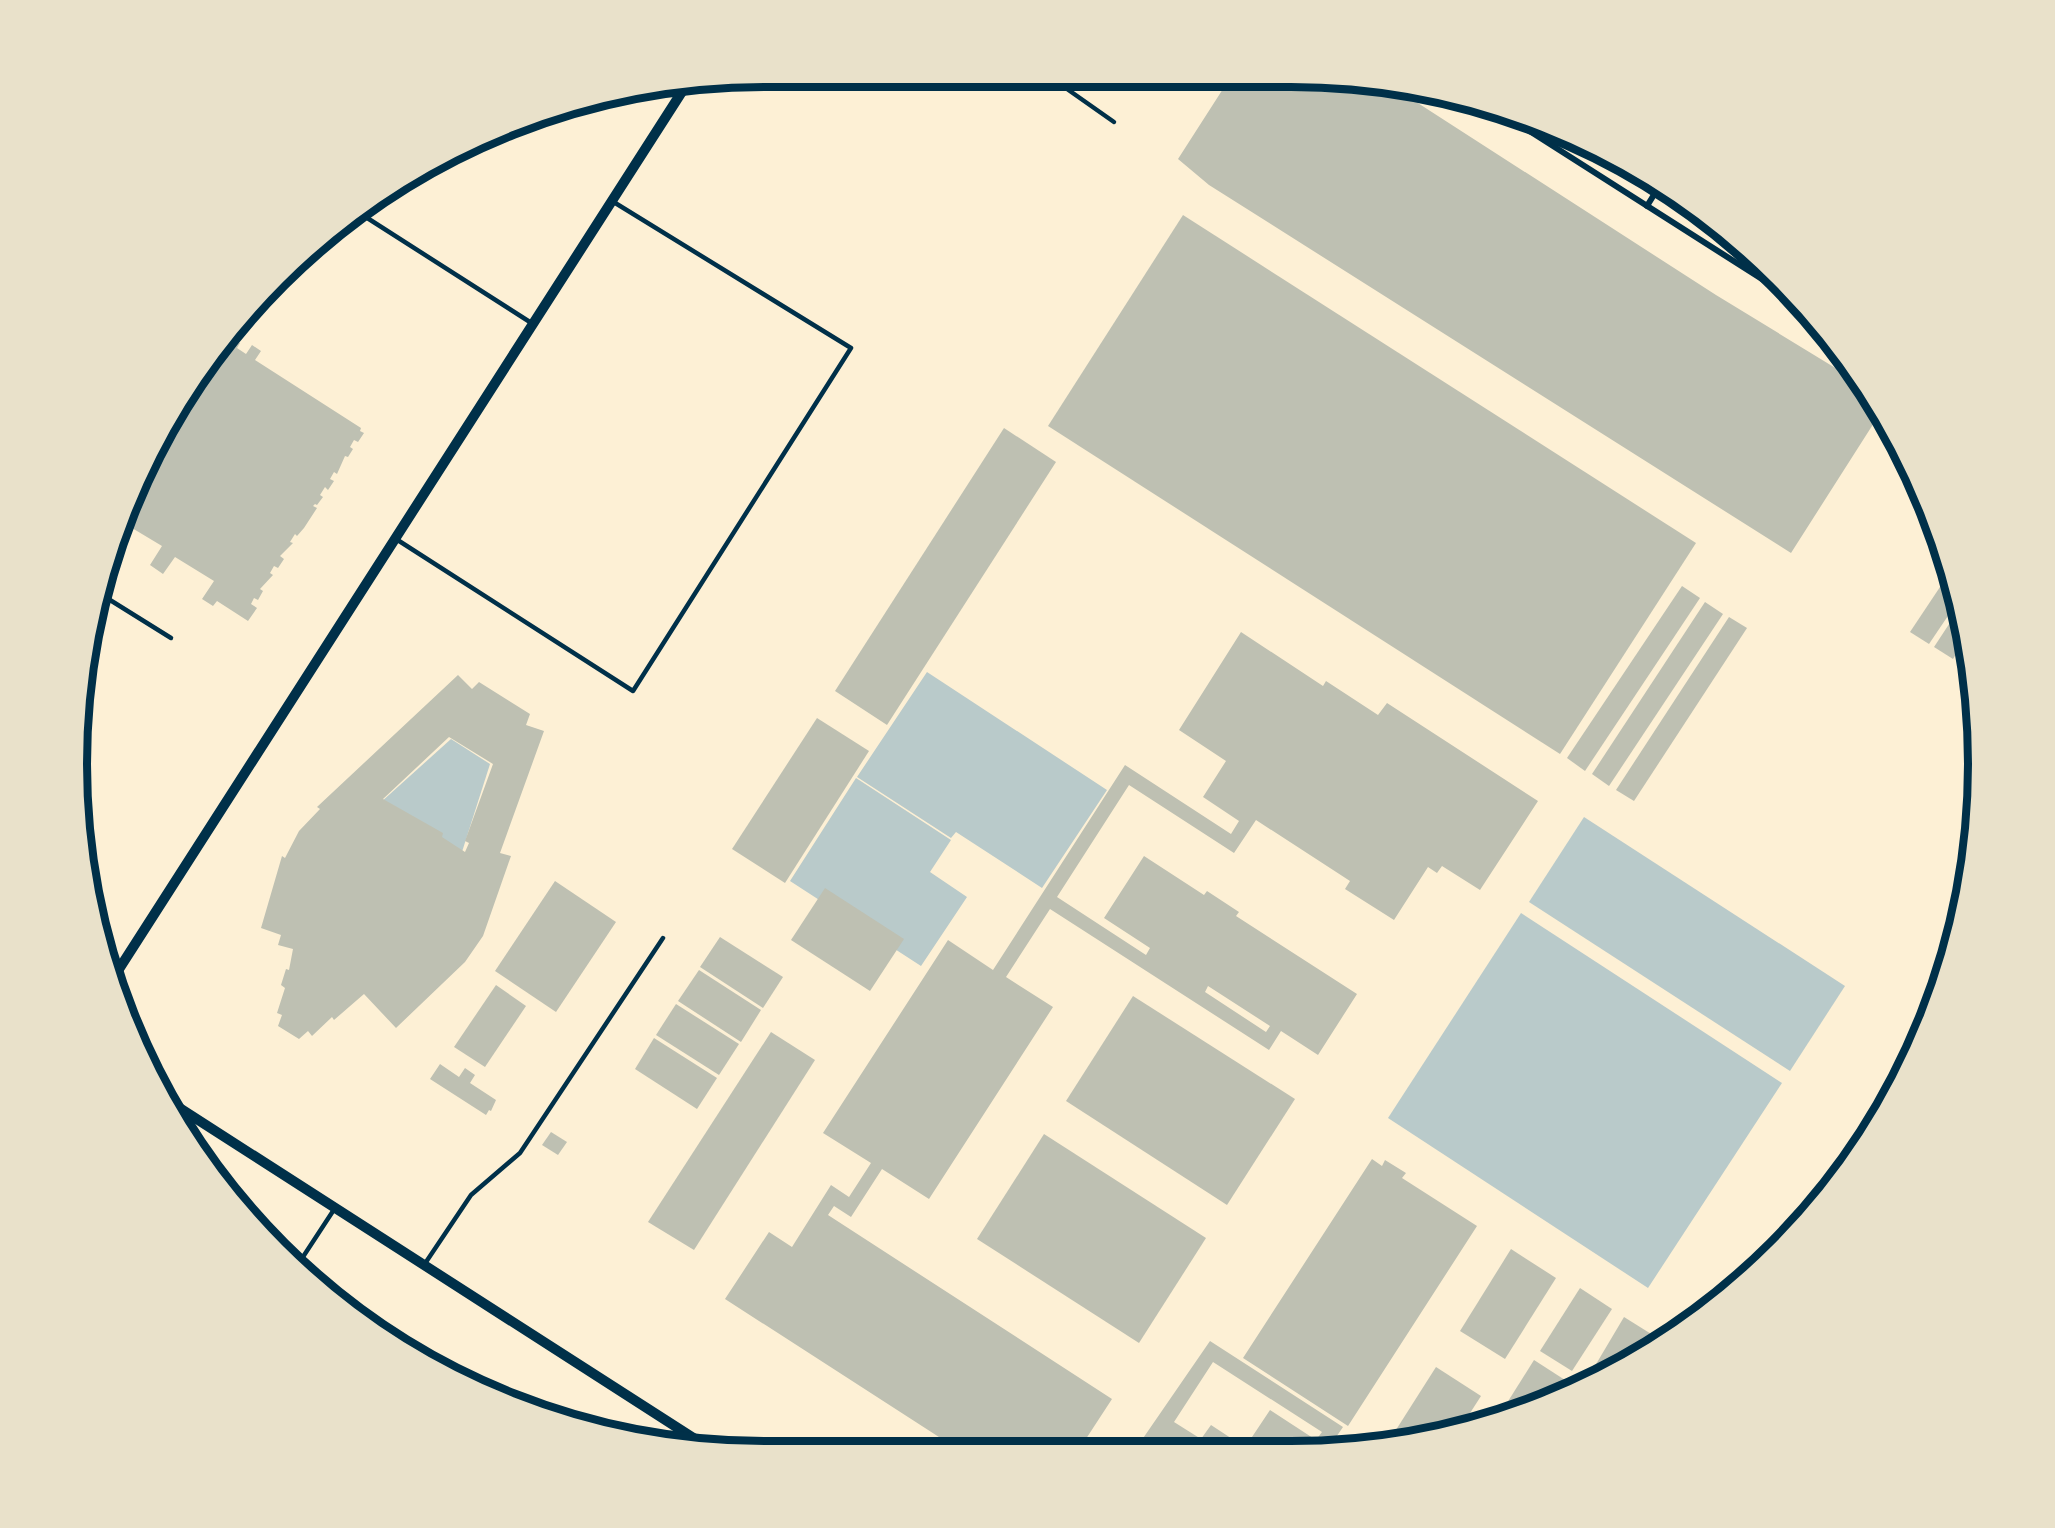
<svg xmlns="http://www.w3.org/2000/svg" width="2055" height="1528" font-family="Manrope,sans-serif">
<style>
.green{fill:#b9caca}
.building{fill:#bec0b2;fill-rule:evenodd}
.lines{fill:none;stroke-linecap:round;stroke-linejoin:round}
.service{stroke:#003049;stroke-width:4.5}
.minor{stroke:#003049;stroke-width:6}
.tertiary{stroke:#003049;stroke-width:10}
.rim{fill:none;stroke:#003049;stroke-width:8}
</style>
<rect width="100%" height="100%" fill="#fdf0d5"/>
<!-- green -->
<g class="green">
<polygon points="927,672 1107,790 1042,888 956,832 951,838 857,777"/>
<polygon points="451,739 490,764 461,855 380,803"/>
<polygon points="856,778 951,840 930,872 967,897 921,966 790,881"/>
<polygon points="1584,817 1845,986 1790,1071 1529,902"/>
<polygon points="1521,913 1782,1083 1648,1288 1388,1118"/>
</g>
<!-- building -->
<g class="building">
<polygon points="1230,78 1336,78 1393,87 1716,295 1860,383 1879,415 1791,553 1209,185 1178,159"/>
<polygon points="1183,215 1696,543 1560,754 1048,426"/>
<polygon points="230,337 240,343 237,348 246,354 252,345 261,351 255,360 361,428 360,431 364,433 358,442 354,440 350,447 353,449 348,457 345,456 337,474 334,472 330,479 334,481 328,490 325,487 320,495 323,497 317,505 315,504 313,506 317,508 304,528 297,536 295,534 290,542 293,543 280,556 284,559 278,568 274,566 270,573 273,575 260,589 263,591 258,600 254,598 251,604 257,608 248,621 217,601 213,606 202,599 214,581 175,557 163,574 150,565 162,546 127,525 124,528 148,460 193,382"/>
<polygon points="1004,428 1056,462 887,725 835,691"/>
<polygon points="1950,572 1958,601 1929,644 1910,632"/>
<polygon points="1682,586 1700,598 1585,771 1567,758"/>
<polygon points="1705,602 1723,614 1609,786 1592,774"/>
<polygon points="1959,609 1964,641 1953,659 1934,647"/>
<polygon points="1729,617 1747,628 1634,801 1616,790"/>
<path d="M1241 632 1323 686 1326 681 1378 715 1387 703 1538 801 1480 890 1442 866 1437 873 1428 867 1394 920 1345 889 1350 881 1256 820 1234 853 1129 785 1057 897 1146 955 1150 948 1104 918 1144 856 1204 895 1207 891 1239 912 1236 916 1357 994 1318 1055 1281 1031 1269 1050 1050 909 1006 977 1053 1007 929 1199 882 1169 851 1217 834 1206 828 1215 1112 1399 1080 1448H956L725 1299 769 1232 792 1247 831 1185 849 1197 871 1163 823 1133 948 940 993 970 1125 765 1231 834 1239 821 1203 797 1226 761 1179 730ZM1208 986 1270 1026 1266 1032 1205 992Z"/>
<path d="M458 675 472 689 479 682 530 714 526 725 544 731 500 853 511 856 483 936 465 962 396 1028 364 994 334 1020 332 1017 312 1036 308 1031 299 1039 278 1026 282 1015 277 1013 285 988 281 985 286 969 289 970 293 949 278 945 281 935 261 928 282 856 285 858 299 831 320 809 317 807ZM449 737 493 764 465 841 469 843 465 852 442 837 443 833 383 799Z"/>
<polygon points="817,718 869,751 785,883 732,849"/>
<polygon points="555,881 616,922 556,1012 495,971"/>
<polygon points="825,888 904,939 870,991 791,940"/>
<polygon points="720,937 783,977 763,1008 700,967"/>
<polygon points="699,970 761,1010 741,1042 678,1001"/>
<polygon points="496,985 526,1006 485,1067 454,1047"/>
<polygon points="1133,996 1295,1099 1227,1205 1066,1101"/>
<polygon points="676,1004 739,1044 719,1075 656,1035"/>
<polygon points="771,1032 815,1060 694,1250 648,1222"/>
<polygon points="654,1038 717,1078 697,1109 635,1069"/>
<polygon points="440,1064 459,1077 465,1068 475,1075 470,1083 496,1100 491,1111 489,1110 486,1115 430,1079"/>
<polygon points="551,1132 567,1142 558,1155 542,1145"/>
<polygon points="1044,1134 1206,1238 1139,1343 977,1239"/>
<polygon points="1372,1159 1382,1166 1385,1160 1406,1173 1402,1178 1477,1226 1348,1426 1243,1358"/>
<polygon points="1511,1249 1556,1278 1505,1359 1460,1331"/>
<polygon points="1580,1288 1612,1309 1572,1371 1540,1351"/>
<polygon points="1624,1317 1656,1337 1653,1342 1586,1381"/>
<polygon points="1210,1341 1343,1427 1330,1446 1246,1446 1270,1410 1316,1440 1322,1432 1213,1362 1174,1422 1201,1439 1211,1425 1243,1446 1137,1447"/>
<polygon points="1534,1360 1565,1380 1553,1399 1500,1414"/>
<polygon points="1436,1367 1481,1396 1463,1424 1387,1444"/>
</g>
<g class="lines">
<!-- service -->
<g class="service">
<polyline points="1050,77 1114,122"/>
<polyline points="361,214 533,324"/>
<polyline points="396,539 633,691 851,348 612,201"/>
<polyline points="102,595 171,638"/>
<polyline points="424,1265 471,1195 520,1153 663,938"/>
<polyline points="297,1266 335,1208"/>
</g>
<!-- minor -->
<g class="minor">
<polyline points="1498,111 1798,302"/>
<polyline points="1647,206 1660,185"/>
</g>
<!-- tertiary -->
<g class="tertiary">
<polyline points="112,980 685,87"/>
<polyline points="164,1098 709,1448"/>
</g>
</g>
<!-- crop -->
<path d="M0 0H2055V1528H0ZM764 87H1291A677 677 0 0 1 1968 764V764A677 677 0 0 1 1291 1441H764A677 677 0 0 1 87 764V764A677 677 0 0 1 764 87Z" fill="#e9e1ca" fill-rule="evenodd"/>
<path class="rim" d="M764 87H1291A677 677 0 0 1 1968 764V764A677 677 0 0 1 1291 1441H764A677 677 0 0 1 87 764V764A677 677 0 0 1 764 87Z"/>
</svg>
